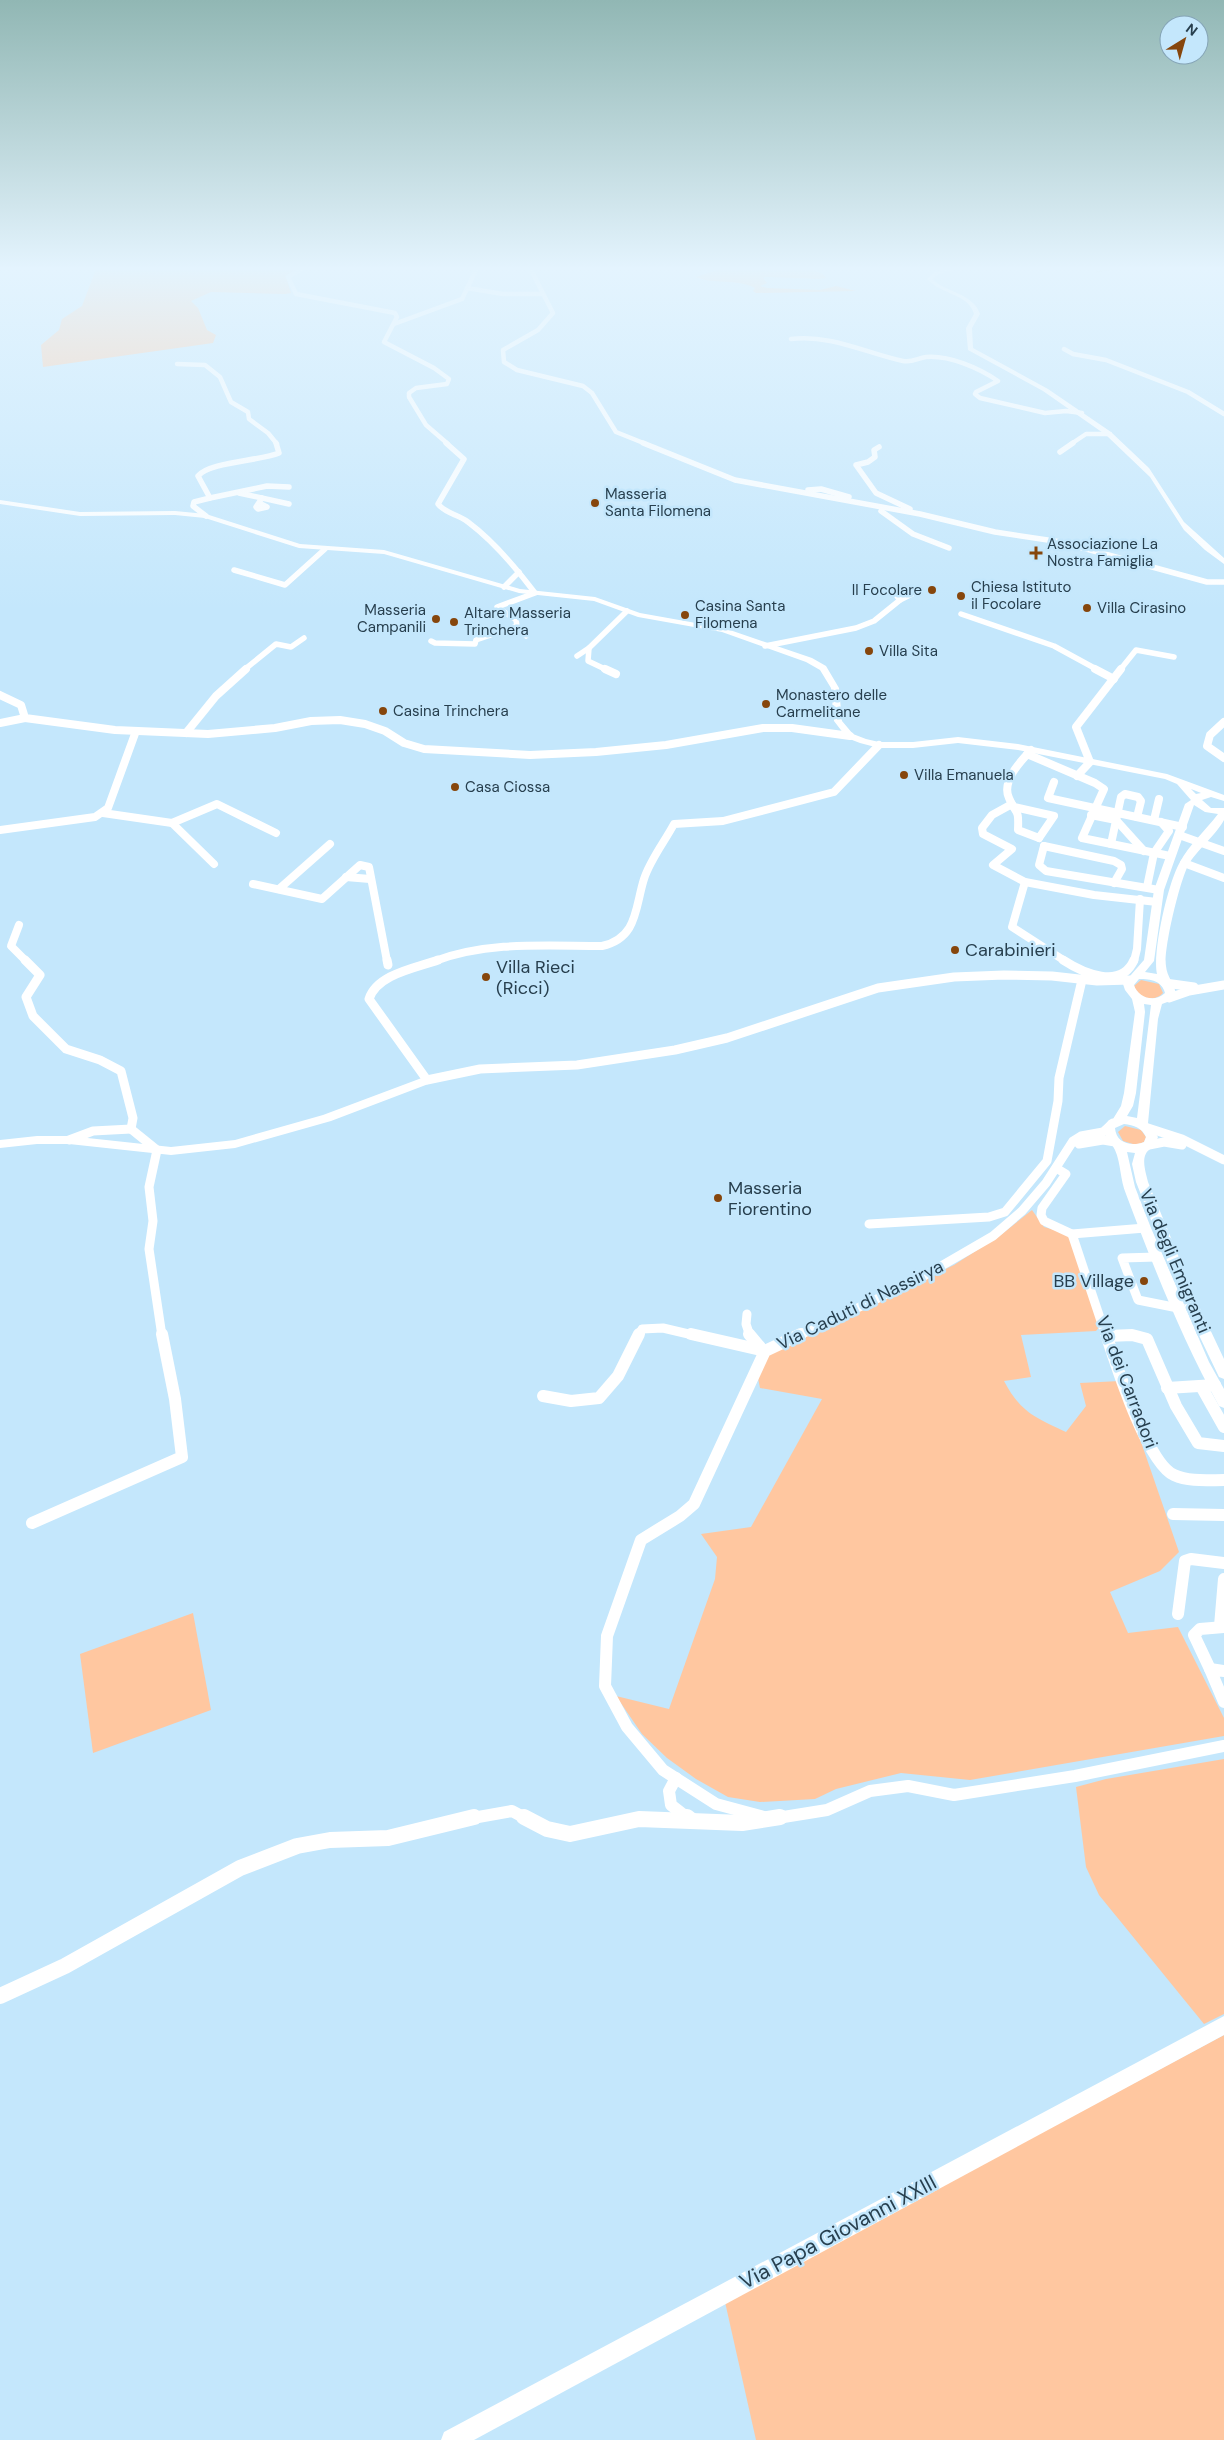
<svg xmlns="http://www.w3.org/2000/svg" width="1224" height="2440" font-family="'DM Sans',sans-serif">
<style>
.green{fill:#ffc7a0}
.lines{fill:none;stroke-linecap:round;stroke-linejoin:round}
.stream{stroke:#aebb66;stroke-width:1}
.minor-far5{stroke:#fff;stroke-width:4.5}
.minor-far4{stroke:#fff;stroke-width:5.5}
.minor-far3{stroke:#fff;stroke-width:8}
.minor-far2{stroke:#fff;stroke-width:9}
.minor-far1{stroke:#fff;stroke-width:12}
.minor{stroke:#fff;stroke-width:16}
.major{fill:#fff;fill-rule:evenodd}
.poi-dot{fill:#86460c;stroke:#c4e7fc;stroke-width:2}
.labels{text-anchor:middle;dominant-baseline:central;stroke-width:5;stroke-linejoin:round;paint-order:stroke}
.far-poi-label{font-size:15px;fill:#273f4e;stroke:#c4e7fc;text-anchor:start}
.poi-label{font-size:18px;fill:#273f4e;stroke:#c4e7fc;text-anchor:start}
.street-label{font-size:18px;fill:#273f4e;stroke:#c4e7fc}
.near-street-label{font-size:21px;fill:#273f4e;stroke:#c4e7fc}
</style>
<rect width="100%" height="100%" fill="#c4e7fc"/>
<!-- green -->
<g class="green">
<polygon points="98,268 300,268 286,277 291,293 285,294 211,292 191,301 198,308 207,330 216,335 213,343 43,367 41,345 59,330 62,319 82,306 96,269"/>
<path d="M723 268H810L824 275 826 278C820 280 775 277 765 277L763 278 767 283 760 286 767 288 820 290 836 286 856 291 756 293 753 291 755 288C737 278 713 285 696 277Z"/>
<path d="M1141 980 1159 984 1163 993C1154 1003 1138 998 1134 986Z"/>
<polygon points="1125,1126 1141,1130 1146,1137 1144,1142 1136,1145 1123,1141 1118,1132"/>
<path d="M1032 1210 1044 1227 1068 1234 1100 1326 1096 1331 1021 1335 1031 1377 1004 1381C1021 1413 1035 1417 1066 1432L1086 1406 1080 1383 1120 1381 1179 1552 1160 1571 1110 1592 1128 1633 1178 1627 1224 1718V1736L970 1780 901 1773 836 1789 815 1799 760 1802 728 1797 696 1779 667 1758 642 1734 616 1696 669 1709 715 1579 717 1557 701 1534 751 1527 822 1399 760 1388 758 1378 769 1354 954 1265 1002 1234Z"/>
<polygon points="193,1613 211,1710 93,1753 80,1654"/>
<polygon points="1224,1759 1224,2014 1204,2024 1099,1895 1086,1867 1076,1787 1106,1779"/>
<polygon points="1224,2035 1224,2440 756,2440 725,2302"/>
</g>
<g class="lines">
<!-- stream -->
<g class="stream">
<polyline points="1127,268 1164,268"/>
<polyline points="1096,272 1120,268"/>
</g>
<!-- minor-far5 -->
<g class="minor-far5">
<polyline points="303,268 288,277 296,294 395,313 397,317 384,342 434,368 449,379 447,384 416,388 409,393 409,397 426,425 448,444"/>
<polyline points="530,268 553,313 538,330 503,350 504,362 517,370 583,386 592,393 616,432 646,444"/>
<polyline points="467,288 503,294 542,294"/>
<polyline points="394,324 462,299 477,268"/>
<path d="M791 339C830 334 866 353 903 361 912 363 918 358 926 357 949 355 979 368 998 381L976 392 975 394 980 398 1045 413 1066 411 1082 413"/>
<polyline points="1064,349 1073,354 1106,360 1188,392 1224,414"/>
<polyline points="177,364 205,365 220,377 231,402 248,412 249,419 268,433 277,444"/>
<polyline points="1071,444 1086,434 1110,434"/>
</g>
<!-- minor-far4 -->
<g class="minor-far4">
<path d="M446 443 464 459 438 504C446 514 458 514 468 522 492 540 517 569 535 593L497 607 516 620 517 626 526 636"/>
<polyline points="643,443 735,480 920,514 995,532 1061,542 1207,582 1224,582"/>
<polyline points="879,447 874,450 875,457 868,462 856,465 876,493 910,509"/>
<polyline points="1060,452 1073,443"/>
<polyline points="808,490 821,489 849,497"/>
<polyline points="239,493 289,504"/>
<polyline points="210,498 267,486 289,487"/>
<polyline points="259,503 267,507 258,509 256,507 262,498"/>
<polyline points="881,511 913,534 949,548"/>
<path d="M206 516 193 506 194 502 210 498 198 476C209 462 259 461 279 453L276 443"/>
<polyline points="234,570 285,585 325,549"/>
<polyline points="504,587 519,572"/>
<polygon points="904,590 911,591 912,594 900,600 896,595"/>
<polyline points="961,614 1054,646 1098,670"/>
<polyline points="431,641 435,643 475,644 476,640 517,626"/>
<polyline points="765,646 856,628 874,621 900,600"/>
<polyline points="589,648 588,661 607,670"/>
<polyline points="577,656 589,648 627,611"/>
<polyline points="244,670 276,644 291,647 304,638"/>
<polyline points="1120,670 1136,650 1174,657"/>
</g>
<!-- minor-far3 -->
<g class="minor-far3">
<polyline points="605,669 616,674"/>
<polyline points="1095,669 1114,679"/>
<polyline points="0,695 21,705 25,718 115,730 208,734 275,728 311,721 340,720 365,724 385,731 404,743 424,749 530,755 596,752 666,745 763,728 792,728 850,736"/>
<polyline points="1224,722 1210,735 1207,746 1224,758"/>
<polyline points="0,723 25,718"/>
<polyline points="186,733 216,696 246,669"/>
<path d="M1031 750C1021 761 1001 781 1009 798 1016 816 1019 806 1018 830L1039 838"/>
<polyline points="1027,754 1095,783 1104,789 1082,838 1170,856"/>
<polyline points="1077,776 1090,762 1076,727 1121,669"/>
<polyline points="1054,782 1048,798 1183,827"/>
<polyline points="1012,804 992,815 982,828 983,834 1012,849 993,865 1025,882 1094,895 1157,902"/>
<polyline points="1014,807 1054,816 1039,838"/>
<polyline points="103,813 172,823 214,864"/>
<polyline points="1091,815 1116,820 1144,851"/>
<polyline points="1154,820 1159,799"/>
<polyline points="172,823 217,804 276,833"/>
<polyline points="0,830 95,817 108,808 136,731"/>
<polyline points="1179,835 1224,851"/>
<polyline points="1111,844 1121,797 1125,794 1138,797 1141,801 1137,817"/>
<polyline points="1044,846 1039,865 1046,871 1159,890"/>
<polyline points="1044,846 1114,861 1121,865 1122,869 1114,883"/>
<polyline points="1184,863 1224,878"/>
<polyline points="346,877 370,879"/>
<polyline points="1025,882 1012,927 1065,961"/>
<polyline points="253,884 322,899 360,865 369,867 387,961"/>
<polyline points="1147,887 1154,853 1169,831 1161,822"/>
<polyline points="279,889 330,844"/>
<polyline points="19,925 11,946 26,961"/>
<path d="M435 961C489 941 545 946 602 946 638 938 635 907 644 879 650 860 665 841 674 824L723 821 834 792 879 745"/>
<polyline points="1134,961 1137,949 1140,899"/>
</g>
<!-- minor-far2 -->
<g class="minor-far2">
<polyline points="25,960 40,975 26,997 33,1016 66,1049 100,1060 121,1071 133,1118 131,1129 157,1150 149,1187 153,1221 149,1249 162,1336"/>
<polyline points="387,960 388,965"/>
<path d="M438 960C416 968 377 974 369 999L427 1080 480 1069 577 1065 675 1050 727 1038 878 988 954 977 1004 975 1052 976 1097 981 1130 980"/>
<path d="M1063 960C1083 973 1121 990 1134 960"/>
<polyline points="1165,983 1194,987"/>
<polyline points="1169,998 1189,991 1224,985"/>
<polyline points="1148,1128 1182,1139 1224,1160"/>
<polyline points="69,1140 93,1131 131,1129"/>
<polyline points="1079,1144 1103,1140 1115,1142"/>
<polyline points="1149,1145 1164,1142 1182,1145"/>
<polyline points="1056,1168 1066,1174 1042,1208 1041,1215 1044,1221 1072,1234 1145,1228"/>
<polyline points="869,1224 989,1217 1005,1212 1047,1161 1058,1101 1059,1078 1082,980"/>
<polyline points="1072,1234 1106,1336"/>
<polyline points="1157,1257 1122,1258 1138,1300 1178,1308"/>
<polyline points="747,1314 746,1324 750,1336"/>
<polyline points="639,1336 642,1329 663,1328 697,1336"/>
<polyline points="798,1336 917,1280 993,1236 1022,1211 1046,1183 1073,1141 1081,1136 1103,1132 1113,1123"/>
<polyline points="1116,1336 1134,1336"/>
</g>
<!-- minor-far1 -->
<g class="minor-far1">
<polyline points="691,1334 765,1351"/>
<polyline points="749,1334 760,1347"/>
<path d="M1106 1334C1116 1364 1147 1463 1174 1475 1189 1482 1208 1480 1224 1480"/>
<polyline points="1108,1336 1132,1335 1147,1339 1176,1406 1198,1443 1224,1446"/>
<polyline points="1201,1386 1224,1427"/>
<polyline points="1167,1388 1215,1385"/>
<polyline points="543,1396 571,1401 599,1398 618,1376 639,1334"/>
<polyline points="1173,1514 1224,1515"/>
<polyline points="32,1523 182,1457 175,1399 162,1334"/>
<polyline points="1178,1614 1185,1561 1191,1559 1224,1563"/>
<polyline points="1220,1626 1224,1579"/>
<polyline points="1210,1669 1194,1635 1200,1629 1224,1627"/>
<polyline points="1224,1671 1210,1669 1224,1702"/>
<polyline points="676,1778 669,1791 671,1805 689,1819"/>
<polyline points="764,1817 716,1804 663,1770 627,1727 605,1686 607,1636 641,1540 680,1516 694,1504 765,1351 801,1334"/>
<polyline points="467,1819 512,1811 527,1819"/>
<polyline points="771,1819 827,1810 870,1791 908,1786 954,1795 1075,1776 1224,1746"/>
</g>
<!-- minor -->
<g class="minor">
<polyline points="524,1817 547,1829 570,1834 639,1819 742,1823 780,1817"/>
<polyline points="687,1817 692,1821"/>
<polyline points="0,1996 65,1966 240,1868 297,1846 330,1840 388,1838 474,1817"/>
</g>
<!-- major -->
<g class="major">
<path d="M950 268H959L939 274 932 279C947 293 973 293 980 314L972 328 973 348 1048 389 1111 432 1149 468 1184 522 1224 558V564L1205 550 1184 530 1150 477 1106 435 1043 391 968 350 966 328 974 314C969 294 942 295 927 279L935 272Z"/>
<path d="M0 500 80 512 175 511 206 514 300 544 384 550 520 589 595 597 640 613 724 628 812 658 826 666 839 688 842 721 853 734 866 739 879 742H913L958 737 1018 744 1167 774 1224 795V801L1211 797 1202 800 1211 808H1224C1224 812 1224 817 1224 820 1218 832 1198 850 1190 862 1181 875 1163 950 1166 966 1167 977 1174 983 1176 994L1170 1001 1162 1004 1158 1019 1148 1123 1158 1137C1155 1144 1154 1146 1149 1150 1140 1157 1146 1173 1148 1182L1199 1306 1224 1359V1379L1219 1377 1185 1306 1136 1182 1132 1164 1135 1153 1127 1152 1135 1187 1151 1228 1209 1362 1224 1389V1408L1219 1406C1182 1339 1153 1266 1126 1194 1120 1180 1121 1163 1115 1150 1111 1141 1104 1138 1103 1127L1109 1120 1113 1119 1121 1106 1124 1093 1135 1012 1132 999 1125 990 1123 984 1144 960 1154 890 1185 804 1191 800 1177 784 1165 779 1018 750 958 743 913 748H879L860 743 847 738 834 721 831 688 820 670 806 662 722 632 638 617 594 601 519 593 384 554 299 548 205 518 175 515 80 516 0 504ZM1191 789 1201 793 1196 794ZM1194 805 1205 812 1218 814C1206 830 1189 845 1180 862 1168 882 1152 953 1157 974L1145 972 1154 961 1164 890ZM1139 979C1151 979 1162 981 1165 993 1155 1003 1138 998 1134 985ZM1144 1004 1151 1005 1137 1118 1127 1116 1133 1106 1136 1093 1145 1012ZM1124 1124C1134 1125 1142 1128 1146 1137L1144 1142C1131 1147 1116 1143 1115 1128Z"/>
<polygon points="427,1076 433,1080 431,1083 331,1121 235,1148 171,1155 69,1144 37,1144 0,1148 0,1140 37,1136 69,1136 171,1147 235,1140 323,1115"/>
<polygon points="1224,2016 1224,2035 474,2440 441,2440 444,2432"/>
</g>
</g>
<!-- sky -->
<linearGradient id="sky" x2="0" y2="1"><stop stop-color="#91b7b4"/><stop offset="0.44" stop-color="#e4f4fe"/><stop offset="1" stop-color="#e4f4fe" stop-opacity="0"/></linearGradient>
<rect width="1224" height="610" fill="url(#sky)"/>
<!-- markers -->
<g class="poi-dot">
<circle cx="595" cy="503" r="5"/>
<path d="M1033.5 545.5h5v5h5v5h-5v5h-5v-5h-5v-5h5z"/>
<circle cx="932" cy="590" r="5"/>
<circle cx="961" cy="596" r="5"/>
<circle cx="1087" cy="608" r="5"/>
<circle cx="685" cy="615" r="5"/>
<circle cx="436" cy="619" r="5"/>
<circle cx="454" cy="622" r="5"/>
<circle cx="869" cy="651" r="5"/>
<circle cx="766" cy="704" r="5"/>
<circle cx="383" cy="711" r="5"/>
<circle cx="904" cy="775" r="5"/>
<circle cx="455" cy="787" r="5"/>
<circle cx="955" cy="950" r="5"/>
<circle cx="486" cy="977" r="5"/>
<circle cx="718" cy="1198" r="5"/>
<circle cx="1144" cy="1281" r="5"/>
</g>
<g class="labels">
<!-- far-poi labels -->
<g class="far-poi-label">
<text x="605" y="494">Masseria<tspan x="605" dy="17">Santa Filomena</tspan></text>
<text x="1047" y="544">Associazione La<tspan x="1047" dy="17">Nostra Famiglia</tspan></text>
<text x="971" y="587">Chiesa Istituto<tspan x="971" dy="17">il Focolare</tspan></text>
<text x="922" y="590" text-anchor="end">Il Focolare</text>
<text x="695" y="606">Casina Santa<tspan x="695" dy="17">Filomena</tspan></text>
<text x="1097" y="608">Villa Cirasino</text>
<text x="426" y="610" text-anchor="end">Masseria<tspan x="426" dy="17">Campanili</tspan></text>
<text x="464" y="613">Altare Masseria<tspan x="464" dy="17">Trinchera</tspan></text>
<text x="879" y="651">Villa Sita</text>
<text x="776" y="695">Monastero delle<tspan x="776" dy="17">Carmelitane</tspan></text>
<text x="393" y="711">Casina Trinchera</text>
<text x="914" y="775">Villa Emanuela</text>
<text x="465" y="787">Casa Ciossa</text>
</g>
<!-- poi labels -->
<g class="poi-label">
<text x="965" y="950">Carabinieri</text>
<text x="496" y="967">Villa Rieci<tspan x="496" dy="21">(Ricci)</tspan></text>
<text x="728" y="1188">Masseria<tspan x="728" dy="21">Fiorentino</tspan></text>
<text x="1134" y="1281" text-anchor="end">BB Village</text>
</g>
<!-- street labels -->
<g class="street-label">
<text transform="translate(1175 1261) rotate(67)">Via degli Emigranti</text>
<text transform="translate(860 1305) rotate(-26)">Via Caduti di Nassirya</text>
<text transform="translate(1127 1382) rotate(69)">Via dei Carradori</text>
</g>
<!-- near-street labels -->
<g class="near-street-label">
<text transform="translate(838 2232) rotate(-28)">Via Papa Giovanni XXIII</text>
</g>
</g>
<!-- north arrow -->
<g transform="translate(1184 40) rotate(37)"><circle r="24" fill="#c4e7fc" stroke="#85a4b6"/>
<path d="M0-4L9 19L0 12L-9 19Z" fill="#86460c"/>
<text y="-8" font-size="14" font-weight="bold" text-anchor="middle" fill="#273f4e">N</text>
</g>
</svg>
